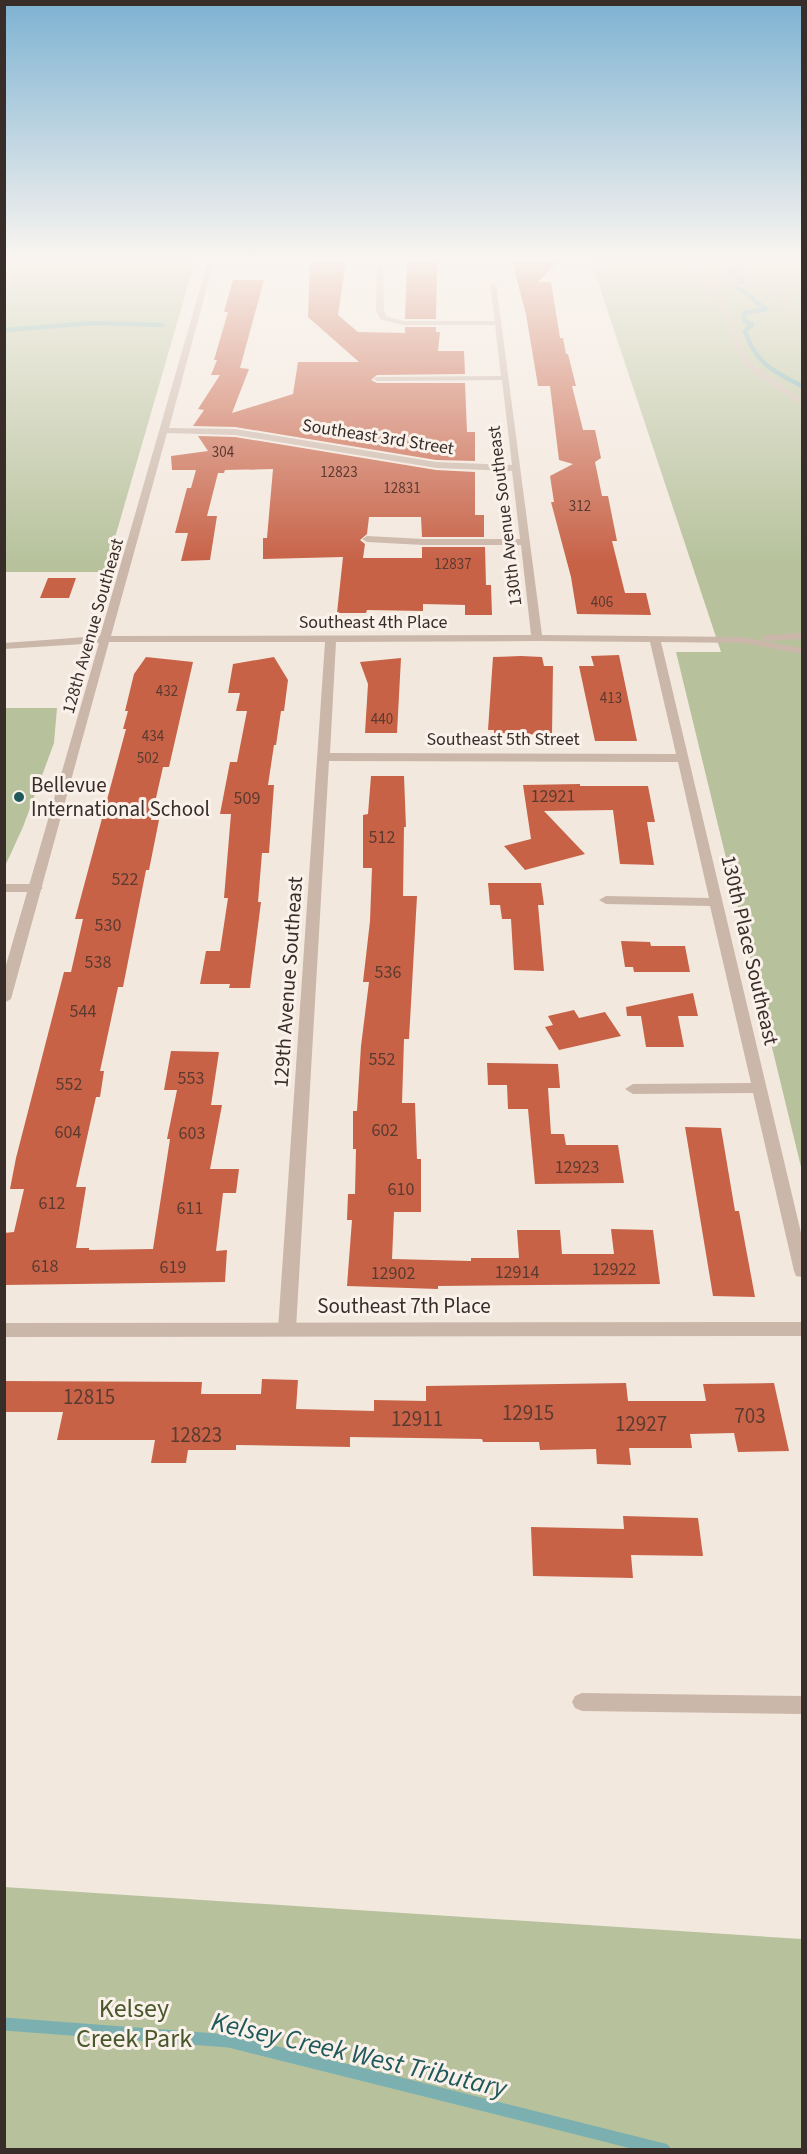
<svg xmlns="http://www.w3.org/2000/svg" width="807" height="2154" font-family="'Source Sans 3',sans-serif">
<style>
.green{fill:#b7c29d}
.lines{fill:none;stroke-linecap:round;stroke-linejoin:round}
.stream-far1{stroke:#7cb0b0;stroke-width:4.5}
.stream{stroke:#7cb0b0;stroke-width:13}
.building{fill:#c76247}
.service{fill:#cbb7a9;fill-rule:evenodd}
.minor{fill:#cbb7a9;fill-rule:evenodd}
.tertiary{fill:#cbb7a9;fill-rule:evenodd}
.poi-dot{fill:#1e595b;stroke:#faf2ea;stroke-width:2}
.labels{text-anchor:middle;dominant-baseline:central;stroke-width:6;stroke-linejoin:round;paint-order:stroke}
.far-number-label{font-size:15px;fill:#5c3a30}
.far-street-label{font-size:18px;fill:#382d29;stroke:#faf2ea}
.number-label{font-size:18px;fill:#5c3a30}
.poi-label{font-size:21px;fill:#382d29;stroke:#faf2ea;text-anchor:start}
.street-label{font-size:21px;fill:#382d29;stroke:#faf2ea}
.near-number-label{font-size:21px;fill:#5c3a30}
.near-park-label{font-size:26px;fill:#49572c;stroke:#faf2ea}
.near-water-label{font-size:27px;font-style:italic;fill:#1e595b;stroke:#faf2ea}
</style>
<rect width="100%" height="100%" fill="#f3e8de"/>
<!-- green -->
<g class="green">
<polygon points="4,261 195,261 105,572 5,572"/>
<polygon points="591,261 802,261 802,1171 676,652 721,652"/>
<polygon points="4,708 57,708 54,743 23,827 6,864 4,863"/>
<polygon points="4,1887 802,1939 802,2149 5,2149"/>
</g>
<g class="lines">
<!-- stream-far1 -->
<g class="stream-far1">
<path d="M748 261 730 272 742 280V283L736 286 766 309 744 313V320L752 325 745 331C756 364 773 371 802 386"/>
<polyline points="4,330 93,323 162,325"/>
</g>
<!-- stream -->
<polyline class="stream" points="4,2024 229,2041 664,2150"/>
</g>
<!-- building -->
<g class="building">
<polygon points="310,261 346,261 338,315 358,332 405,333 405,327 436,327 436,332 440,332 438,351 464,351 465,374 377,375 371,380 377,383 465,383 467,432 475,432 475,461 436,460 235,427 193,426 204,410 198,409 220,375 211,375 217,360 214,360 228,312 224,312 233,280 264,280 240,368 249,369 232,413 293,394 298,362 359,362 308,317"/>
<polygon points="407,261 437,261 436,319 405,319"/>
<polygon points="512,261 558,261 538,282 551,282 560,338 563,338 566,354 568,354 576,386 572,386 583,430 595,430 601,458 595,462 602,496 608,496 617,541 612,541 625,593 646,593 651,615 577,614 571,577 551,502 554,502 550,476 573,464 559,460 550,386 538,386 526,314"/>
<polygon points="198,436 235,437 436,470 475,472 475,515 484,515 484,537 422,537 421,517 369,517 367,534 360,540 365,544 363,558 422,558 422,547 485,547 486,585 491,585 492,615 465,615 465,605 423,604 423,611 367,610 366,613 337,613 343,557 263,559 263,538 267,538 273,469 225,470 224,473 218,473 207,516 217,516 210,560 181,561 188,533 175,533 187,488 191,488 196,470 172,470 171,456 208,451"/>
<polygon points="48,578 76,578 69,598 40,598"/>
<polygon points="619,655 637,741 595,741 579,666 594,666 591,656"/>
<polygon points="521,656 542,657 544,666 553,666 552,735 494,733 494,730 488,730 493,657"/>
<polygon points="146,657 193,662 169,767 163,767 151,820 159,820 149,870 146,870 123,987 118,987 100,1071 104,1071 100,1097 96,1097 76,1187 86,1187 76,1248 89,1248 89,1250 153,1249 170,1139 167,1139 177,1090 164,1090 171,1051 219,1052 211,1105 222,1105 210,1169 239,1169 236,1193 223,1193 216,1251 227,1250 225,1282 4,1285 4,1233 14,1232 24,1189 10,1189 16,1158 64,972 71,972 83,919 75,919 126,729 123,729 128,711 125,711 134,674"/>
<polygon points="274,657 288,680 284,711 281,711 276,745 274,745 268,785 274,785 269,853 262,853 258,902 261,902 250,988 229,988 230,984 200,984 206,951 220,951 228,898 224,898 231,814 220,814 230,762 237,762 247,711 236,711 240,693 228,693 233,664"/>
<polygon points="401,658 397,733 365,733 368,684 360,662"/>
<polygon points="371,776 404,776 406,827 404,827 403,896 417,896 409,1039 404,1039 402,1103 415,1103 417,1159 421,1159 421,1212 394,1212 392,1259 471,1261 471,1258 519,1258 517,1230 560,1230 562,1254 614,1254 611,1229 653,1230 660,1284 438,1286 438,1289 347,1286 352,1220 347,1220 348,1194 355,1194 356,1149 353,1149 353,1111 357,1111 361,1046 369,982 363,982 370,921 372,868 363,868 363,815 368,814"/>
<polygon points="580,784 580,786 648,786 655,822 647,822 654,865 620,864 613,810 544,811 585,854 525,870 504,846 531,839 523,785"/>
<polygon points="488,883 541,883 544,905 538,905 544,971 514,970 511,919 502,919 500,905 490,905"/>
<polygon points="621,941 650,942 651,946 685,946 690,972 634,972 633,967 625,967"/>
<polygon points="693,993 698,1016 678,1016 684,1047 646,1047 641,1016 627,1016 626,1007"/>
<polygon points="574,1010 579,1018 605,1012 621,1036 559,1050 545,1027 553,1025 548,1016"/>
<polygon points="487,1063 558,1064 560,1088 548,1088 551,1134 564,1134 566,1145 618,1145 624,1183 535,1184 528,1109 508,1109 507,1085 488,1085"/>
<polygon points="685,1127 721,1128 735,1211 739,1211 755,1297 713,1296"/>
<polygon points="262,1379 298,1380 296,1409 374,1411 374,1400 426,1401 426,1386 626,1383 628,1401 706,1401 703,1384 774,1383 789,1451 738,1452 734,1433 690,1434 692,1448 629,1448 631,1465 597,1464 596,1449 540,1450 539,1442 483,1442 482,1439 350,1437 350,1447 236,1445 236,1450 188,1450 186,1463 151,1463 155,1440 57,1440 63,1412 4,1412 4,1381 202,1382 201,1394 261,1394"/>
<polygon points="623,1516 698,1518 703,1556 631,1555 633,1578 533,1576 531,1527 624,1529"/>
</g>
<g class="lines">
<!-- service -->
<g class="service">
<polygon points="683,261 689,261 707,281 773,287 784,294 802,314 802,319 800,318 780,296 769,290 710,285 726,303 745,356 754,365 802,400 802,405 748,369 739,356 720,303 703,284 700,283 700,281"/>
<polygon points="802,633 802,639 766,641 761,638 766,635"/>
<polygon points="742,637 802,648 802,654 739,642 739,638"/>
<polygon points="4,884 37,884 43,888 37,892 4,892"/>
<polygon points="582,1693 802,1696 802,1714 582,1711 575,1708 572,1702 575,1696"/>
</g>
<!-- minor -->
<path class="minor" d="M208 261H214L169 428 235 429 436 462 512 465 502 380 377 381 373 379 377 377 501 376 495 325H403L380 319 376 310 377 261H383L384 310 386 316 403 321H495L490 284 496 283 542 635 742 637 747 640 742 643 661 642 802 1237V1277L796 1276 794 1271 753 1093 633 1094 625 1089 633 1084 751 1083 710 906 606 904 599 900 606 896 709 898 678 762 329 761 296 1329 293 1334 287 1336 281 1334 278 1329 325 642H109L11 999 4 1003V972L99 643 4 649V643L100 636ZM167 433 235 435 436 468 512 471 520 539H423L367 536 362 539 367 542 423 545H521L531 635 111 636ZM537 641 650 642 676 754 330 753 336 642Z"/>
<!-- tertiary -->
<polygon class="tertiary" points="802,1322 802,1336 4,1337 4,1323"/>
</g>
<!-- sky -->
<linearGradient id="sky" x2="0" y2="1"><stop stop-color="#7db2d2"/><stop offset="0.46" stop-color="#faf5f0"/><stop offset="1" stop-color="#faf5f0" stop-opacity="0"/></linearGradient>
<rect width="807" height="562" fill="url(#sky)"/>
<!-- markers -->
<circle class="poi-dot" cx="19" cy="797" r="6"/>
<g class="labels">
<!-- far-number labels -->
<g class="far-number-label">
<text x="223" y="452">304</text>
<text x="339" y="472">12823</text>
<text x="402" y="488">12831</text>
<text x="580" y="506">312</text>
<text x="453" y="564">12837</text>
<text x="602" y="602">406</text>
<text x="167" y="691">432</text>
<text x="611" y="698">413</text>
<text x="382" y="719">440</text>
<text x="153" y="736">434</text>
<text x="148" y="758">502</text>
</g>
<!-- far-street labels -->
<g class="far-street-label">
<text transform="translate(378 437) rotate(9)">Southeast 3rd Street</text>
<text transform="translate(505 516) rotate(-97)">130th Avenue Southeast</text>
<text x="373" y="622">Southeast 4th Place</text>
<text transform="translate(93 626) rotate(-74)">128th Avenue Southeast</text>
<text x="503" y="739">Southeast 5th Street</text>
</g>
<!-- number labels -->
<g class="number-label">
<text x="553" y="796">12921</text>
<text x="247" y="798">509</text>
<text x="382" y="837">512</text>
<text x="125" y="879">522</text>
<text x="108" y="925">530</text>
<text x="98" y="962">538</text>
<text x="388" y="972">536</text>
<text x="83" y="1011">544</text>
<text x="382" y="1059">552</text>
<text x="191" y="1078">553</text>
<text x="69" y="1084">552</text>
<text x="385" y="1130">602</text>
<text x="68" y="1132">604</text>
<text x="192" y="1133">603</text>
<text x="577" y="1167">12923</text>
<text x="401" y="1189">610</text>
<text x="52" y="1203">612</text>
<text x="190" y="1208">611</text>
<text x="45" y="1266">618</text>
<text x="173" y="1267">619</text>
<text x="614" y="1269">12922</text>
<text x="517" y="1272">12914</text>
<text x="393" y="1273">12902</text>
</g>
<!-- poi labels -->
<g class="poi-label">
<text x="31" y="785">Bellevue<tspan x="31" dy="24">International School</tspan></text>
</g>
<!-- street labels -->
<g class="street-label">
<text transform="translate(750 950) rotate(77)">130th Place Southeast</text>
<text transform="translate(288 982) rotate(-86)">129th Avenue Southeast</text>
<text x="404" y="1306">Southeast 7th Place</text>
</g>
<!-- near-number labels -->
<g class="near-number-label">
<text x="89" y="1397">12815</text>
<text x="528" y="1413">12915</text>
<text x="750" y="1416">703</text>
<text x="417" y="1419">12911</text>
<text x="641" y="1424">12927</text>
<text x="196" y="1435">12823</text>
</g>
<!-- near-park labels -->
<g class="near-park-label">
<text x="134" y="2008">Kelsey<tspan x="134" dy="30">Creek Park</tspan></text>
</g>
<!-- near-water labels -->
<g class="near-water-label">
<text transform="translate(359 2055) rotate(13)">Kelsey Creek West Tributary</text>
</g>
</g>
<!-- border -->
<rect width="807" height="2154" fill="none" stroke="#382d29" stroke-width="12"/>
</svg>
